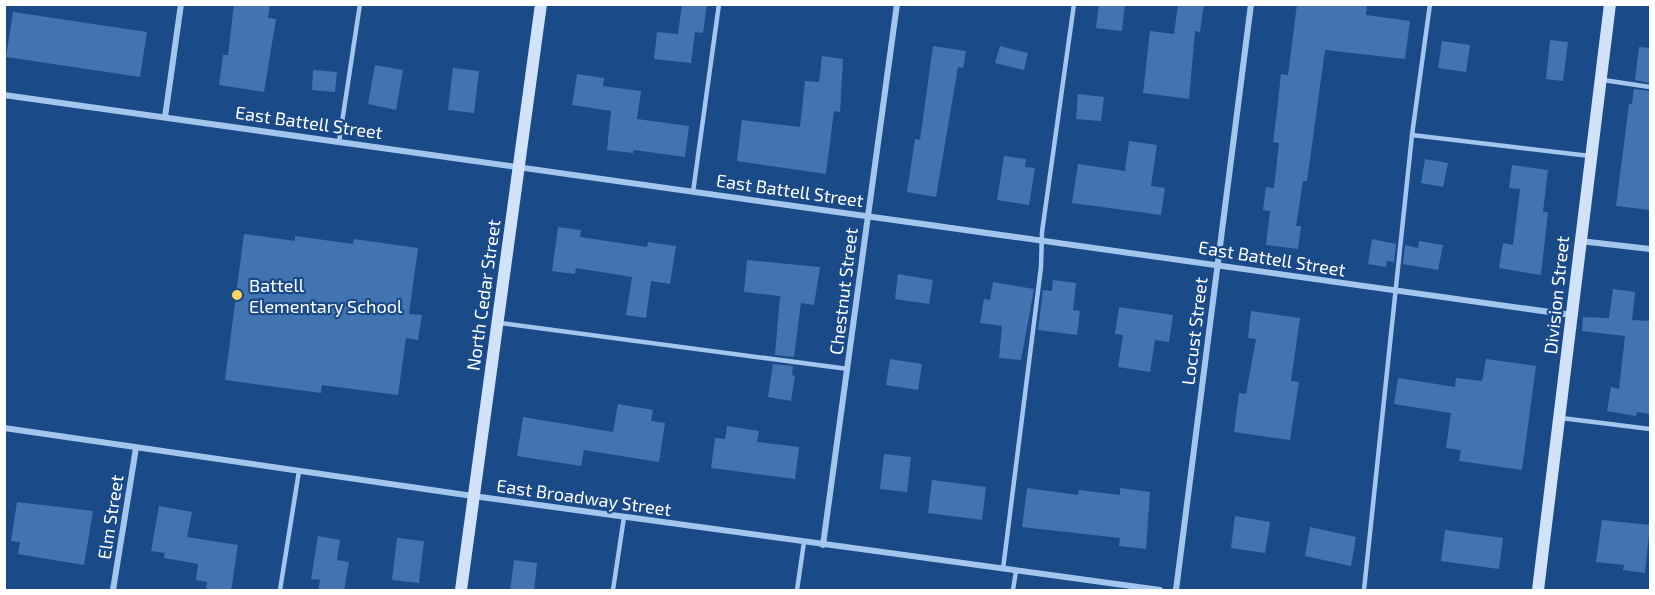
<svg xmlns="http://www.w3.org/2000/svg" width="1655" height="595" font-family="'Exo 2',sans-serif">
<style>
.building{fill:#4374b2}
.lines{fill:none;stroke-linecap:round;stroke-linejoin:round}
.lane{stroke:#a4c5ed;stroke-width:4.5}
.street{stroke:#a4c5ed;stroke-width:6}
.secondary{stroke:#d1e2f9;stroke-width:12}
.poi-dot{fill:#fed161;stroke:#1b4a89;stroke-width:2}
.labels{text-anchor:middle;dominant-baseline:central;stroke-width:4.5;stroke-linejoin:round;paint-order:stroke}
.street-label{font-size:18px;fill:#fff;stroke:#1b4a89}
.poi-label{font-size:18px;fill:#fff;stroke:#1b4a89;text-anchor:start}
</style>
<rect width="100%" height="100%" fill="#1b4a89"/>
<!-- building -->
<g class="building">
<polygon points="234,4 270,4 268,18 276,19 264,92 219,85 223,55 228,55"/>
<polygon points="682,4 707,4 703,33 695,32 691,63 654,59 657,32 678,34"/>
<polygon points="1099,4 1125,4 1122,31 1096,28"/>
<polygon points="1178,4 1204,4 1200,32 1195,31 1189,99 1143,93 1150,31 1174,34"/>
<polygon points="1297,4 1367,4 1366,15 1410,21 1405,59 1325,50 1307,181 1303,181 1296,226 1301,226 1298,249 1266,245 1270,211 1263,210 1266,187 1274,188 1279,143 1273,142 1277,111 1281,74 1288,75"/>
<polygon points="13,12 147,32 140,77 6,57"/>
<polygon points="1550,40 1568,42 1563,81 1546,79"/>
<polygon points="1442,41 1470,45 1466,72 1438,68"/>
<polygon points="933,46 966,51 963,68 958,67 936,197 907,192 915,139 920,140"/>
<polygon points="1000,46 1028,53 1024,70 995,63"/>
<polygon points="1639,47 1650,48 1650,83 1635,80"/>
<polygon points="822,56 843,59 840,112 834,111 826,174 737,161 742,120 800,127 805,81 819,82"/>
<polygon points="375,65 403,70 396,110 368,104"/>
<polygon points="453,68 479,71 474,113 448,110"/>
<polygon points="313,70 337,72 335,92 312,90"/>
<polygon points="577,74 604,78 603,86 641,91 637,119 689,126 685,157 634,150 633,153 607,150 611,111 572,105"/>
<polygon points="1634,89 1650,91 1650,210 1616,206 1629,104 1632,104"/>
<polygon points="1078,94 1104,97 1101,121 1076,119"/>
<polygon points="1129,141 1157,145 1151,186 1165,188 1161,215 1072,203 1078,164 1125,171"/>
<polygon points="1004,156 1026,159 1025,167 1035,168 1029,205 997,200"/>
<polygon points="1425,159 1448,163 1443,187 1421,183"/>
<polygon points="1512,165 1548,170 1543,212 1548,212 1541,275 1499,268 1503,243 1513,245 1520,189 1509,188"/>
<polygon points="558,227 581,230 580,237 647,247 648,242 676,246 670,284 651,281 646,318 626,315 632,277 576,268 575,274 552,271"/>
<polygon points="244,234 295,241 295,236 353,244 354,239 418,248 409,314 422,315 418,340 406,338 398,395 322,385 321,393 225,380"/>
<polygon points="1372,239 1396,244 1394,262 1387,261 1386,267 1368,264"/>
<polygon points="1419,241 1443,245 1438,270 1403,264 1405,245 1418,248"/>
<polygon points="747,260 820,267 814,305 801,303 794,357 775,355 780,296 744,292"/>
<polygon points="898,274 933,280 929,304 895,299"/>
<polygon points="1053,280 1076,283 1073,310 1080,311 1077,335 1038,330 1043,290 1052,291"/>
<polygon points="993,282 1034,289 1021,360 999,358 1002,326 980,323 984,299 990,300"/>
<polygon points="1613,289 1635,292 1632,320 1650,321 1650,414 1637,412 1636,416 1607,411 1611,387 1619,389 1625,336 1582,331 1583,317 1609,318"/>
<polygon points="1119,307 1173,315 1169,342 1155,340 1150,372 1118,367 1123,335 1115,334"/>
<polygon points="1251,311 1300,318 1291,381 1299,382 1290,440 1234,432 1239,393 1246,394 1256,339 1248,338"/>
<polygon points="890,359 922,364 918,390 886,385"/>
<polygon points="1486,359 1536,366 1522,470 1459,461 1461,450 1446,448 1451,413 1394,404 1398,378 1455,387 1456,378 1482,381"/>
<polygon points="773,364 793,366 792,375 795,376 791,401 768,397"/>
<polygon points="618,404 653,410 651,421 665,423 659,462 584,450 581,466 517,456 523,417 613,432"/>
<polygon points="727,426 759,431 757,442 799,447 795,479 711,468 715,438 725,439"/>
<polygon points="884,454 911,457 907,492 880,489"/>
<polygon points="932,480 986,487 982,520 928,513"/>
<polygon points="1027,488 1078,495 1079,490 1120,495 1120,488 1150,492 1146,549 1119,546 1120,538 1022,527"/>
<polygon points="17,502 93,511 84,565 18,554 20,542 11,541"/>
<polygon points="159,506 192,512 187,537 238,545 231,591 206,591 207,582 196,580 198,564 164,558 165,553 151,551"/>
<polygon points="1235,516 1270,522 1265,553 1231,548"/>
<polygon points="1602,520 1650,525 1645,573 1623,570 1624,565 1596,562"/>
<polygon points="1310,527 1356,537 1351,566 1305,556"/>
<polygon points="1445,530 1503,538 1499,569 1441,561"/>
<polygon points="318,536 340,540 337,560 349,562 344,591 318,591 320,580 311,579"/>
<polygon points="397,538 424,541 419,583 392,580"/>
<polygon points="514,560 537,563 534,591 510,591"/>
</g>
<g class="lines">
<!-- lane -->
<g class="lane">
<polyline points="1603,80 1650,87"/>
<polyline points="1412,135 1590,156"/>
<polyline points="339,142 360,4"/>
<polyline points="693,192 719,4"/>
<polyline points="500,323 848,369"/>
<polyline points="1561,418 1650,429"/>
<polyline points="1003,569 1041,267 1042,232 1074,4"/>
<polyline points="280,590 299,471"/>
<polyline points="613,590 624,517"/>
<polyline points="797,590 804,542"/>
<polyline points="1013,590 1016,571"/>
<polyline points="1364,590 1412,135 1430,4"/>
</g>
<!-- street -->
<g class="street">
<polyline points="4,95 1571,315"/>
<polyline points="165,117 181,4"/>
<polyline points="1580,241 1650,249"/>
<polyline points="4,428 473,496 1160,590"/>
<polyline points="823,545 897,4"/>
<polyline points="113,590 136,448"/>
<polyline points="1176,590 1251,4"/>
</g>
<!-- secondary -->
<g class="secondary">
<polyline points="461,590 541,4"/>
<polyline points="1538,590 1610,4"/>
</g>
</g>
<!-- markers -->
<circle class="poi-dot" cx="237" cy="295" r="6"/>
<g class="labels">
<!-- street labels -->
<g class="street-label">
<text transform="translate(309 122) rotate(8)">East Battell Street</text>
<text transform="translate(790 190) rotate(8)">East Battell Street</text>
<text transform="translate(1272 258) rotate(9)">East Battell Street</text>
<text transform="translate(843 291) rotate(-83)">Chestnut Street</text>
<text transform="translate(483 295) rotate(-82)">North Cedar Street</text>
<text transform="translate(1556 295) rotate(-84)">Division Street</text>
<text transform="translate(1194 331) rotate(-83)">Locust Street</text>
<text transform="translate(584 497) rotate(8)">East Broadway Street</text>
<text transform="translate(110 517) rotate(-81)">Elm Street</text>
</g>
<!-- poi labels -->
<g class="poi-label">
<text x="249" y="285">Battell<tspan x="249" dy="21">Elementary School</tspan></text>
</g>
</g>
<!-- border -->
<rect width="1655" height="595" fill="none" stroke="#ffffff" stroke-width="12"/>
</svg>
